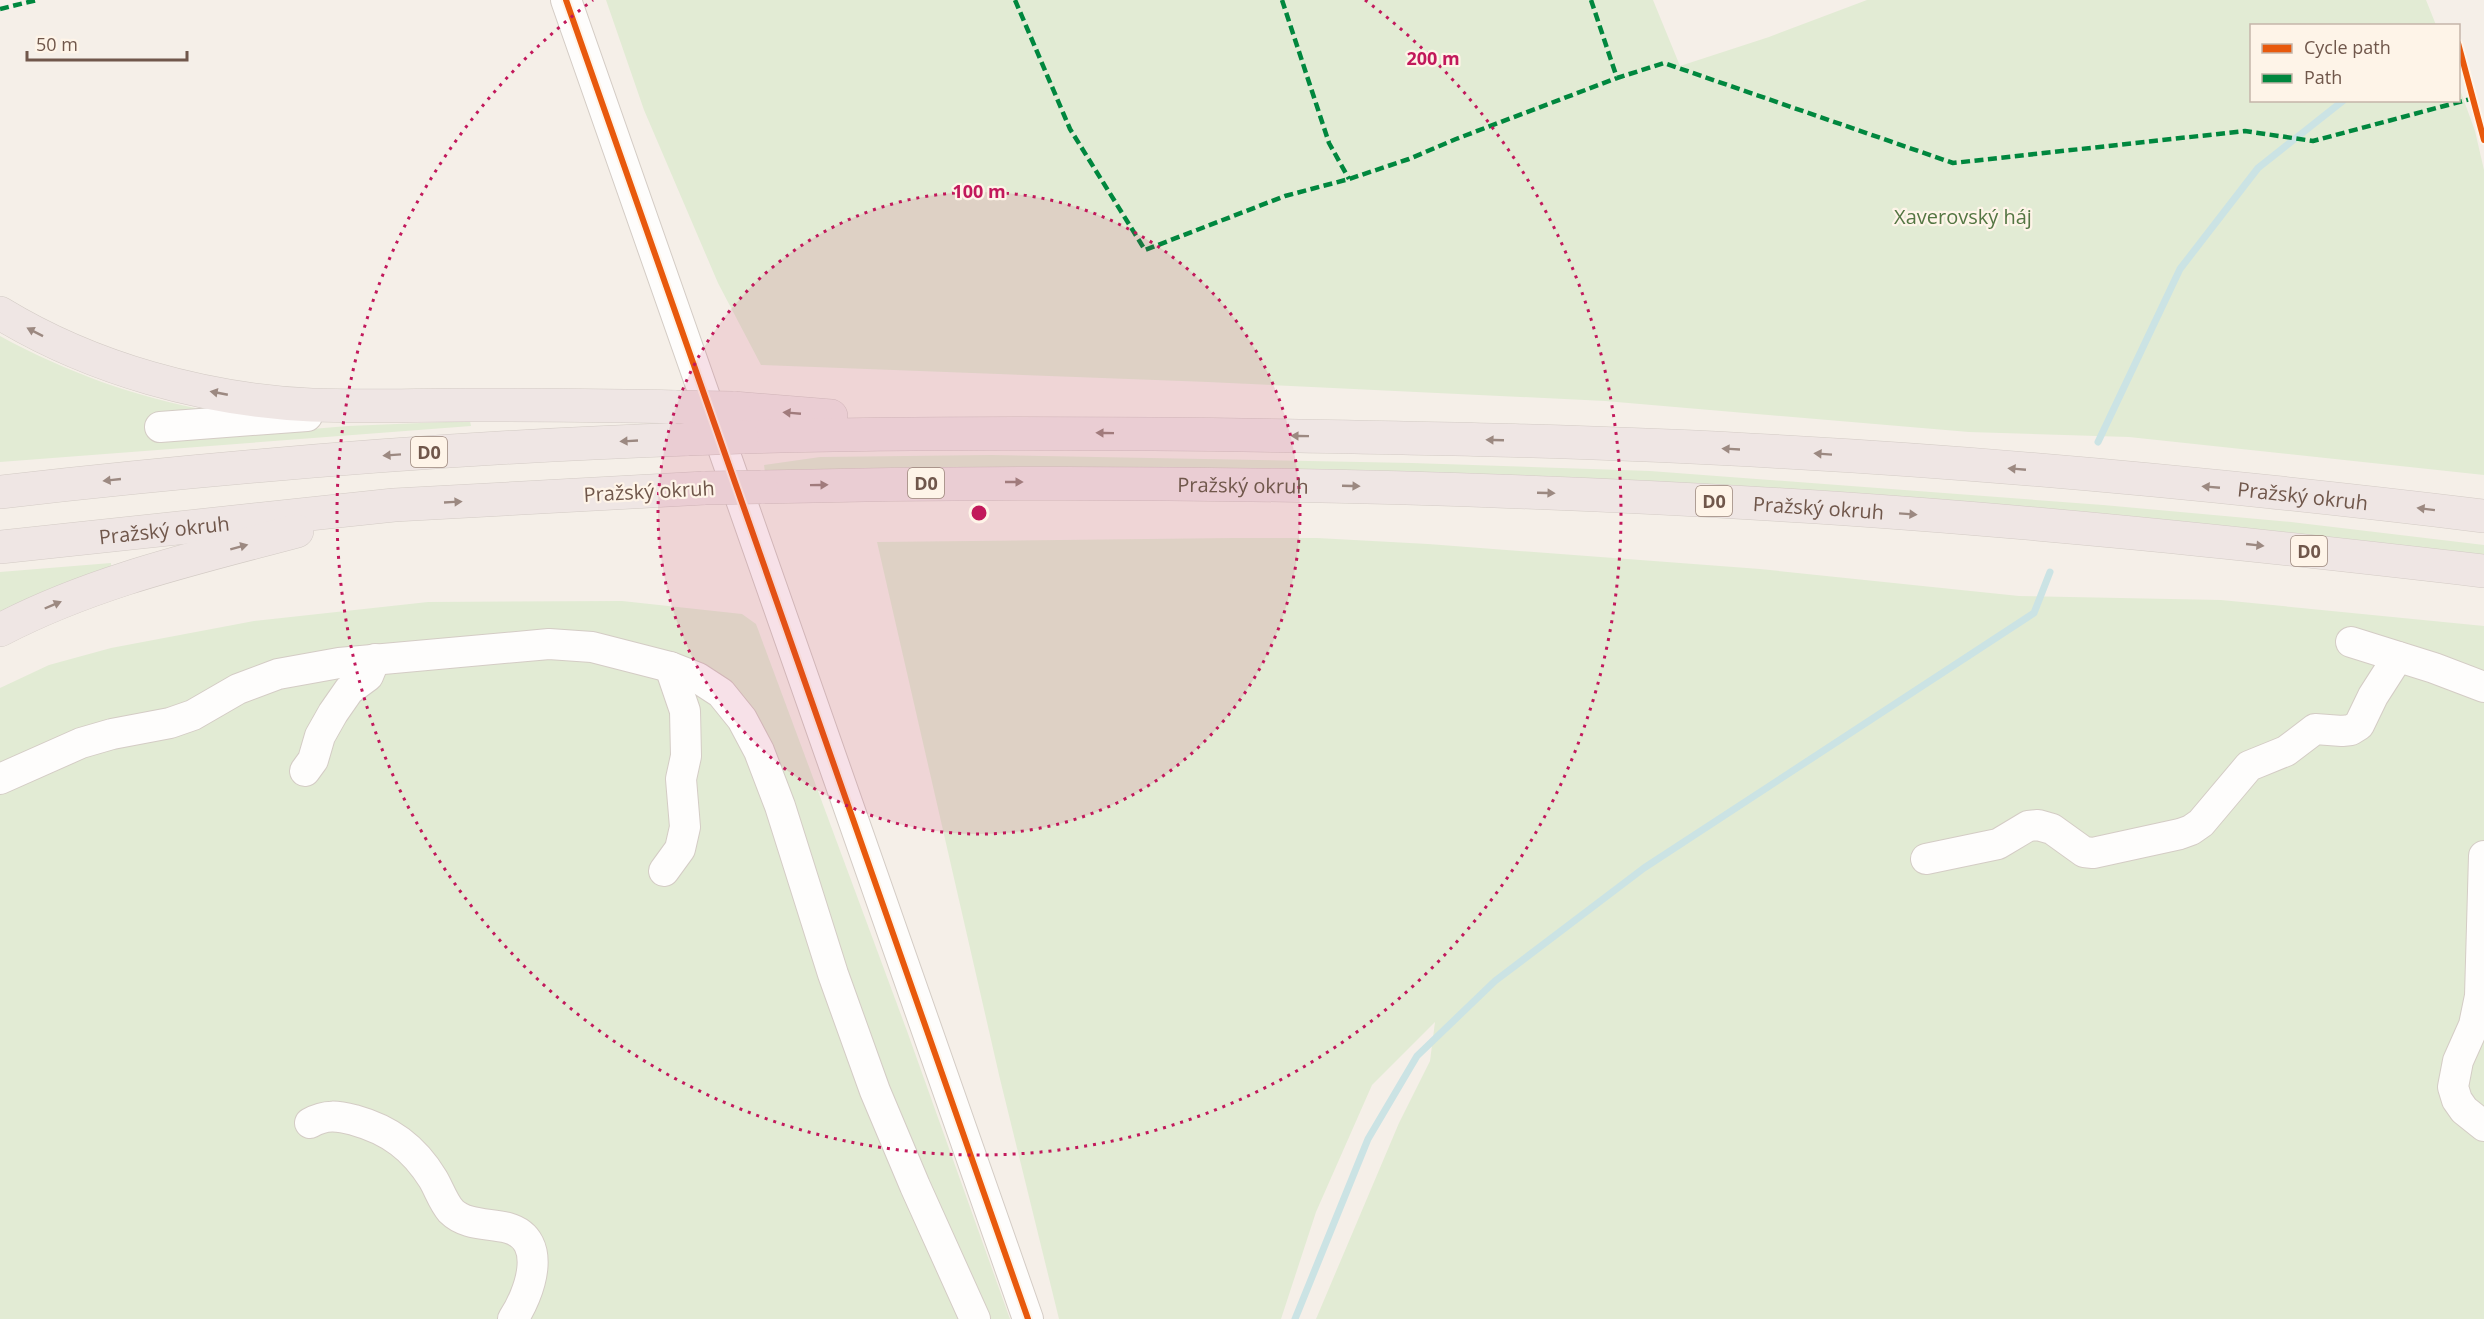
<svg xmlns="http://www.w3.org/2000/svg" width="2484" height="1319" font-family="'Open Sans',sans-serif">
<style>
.green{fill:#e2ebd4}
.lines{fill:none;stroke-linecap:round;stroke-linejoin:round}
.stream{stroke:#cbe3e4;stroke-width:7}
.minor-casing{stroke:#d4ccc5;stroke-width:32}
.highway-casing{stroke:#d3cbc5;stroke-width:34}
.minor{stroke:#fefdfc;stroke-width:30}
.highway{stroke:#efe6e4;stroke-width:33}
.highway-bridge-casing{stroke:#d3cbc5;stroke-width:34;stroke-linecap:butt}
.highway-bridge{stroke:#efe6e4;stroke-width:33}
.quiet{stroke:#00873e;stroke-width:4.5;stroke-dasharray:9 4.5;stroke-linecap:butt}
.cycleway-casing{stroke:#fef4e8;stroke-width:10}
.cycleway{stroke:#e8590c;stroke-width:6}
.oneway{fill:#9c8981}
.ring{fill:none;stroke:#c2185b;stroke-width:3;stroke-dasharray:3 6}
.labels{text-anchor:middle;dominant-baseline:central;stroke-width:4.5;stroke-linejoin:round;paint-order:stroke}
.shield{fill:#fef4e8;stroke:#9b867a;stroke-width:1.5}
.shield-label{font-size:18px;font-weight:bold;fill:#70574b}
.park-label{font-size:20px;fill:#547643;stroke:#fef4e8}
.street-label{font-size:20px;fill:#70574b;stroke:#fef4e8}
.centre{fill:#c2185b;stroke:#fef4e8;stroke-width:3}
.ring-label{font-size:18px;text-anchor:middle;font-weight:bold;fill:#c2185b;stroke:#fef4e8;stroke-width:4.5;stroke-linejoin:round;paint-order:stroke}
</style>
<rect width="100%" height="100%" fill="#f5efe8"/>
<!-- green -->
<g class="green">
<polygon points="606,0 1653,0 1680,66 1769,37 1867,0 2426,0 2436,25 2252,26 2252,100 2458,100 2459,87 2475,131 2484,170 2484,475 2129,437 1969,432 1605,401 1208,382 761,365 718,283 644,110"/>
<path d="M0 336C66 372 137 398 211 411L168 441 348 426 470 421 471 426 0 462Z"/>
<polygon points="991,455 1412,463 1650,471 2103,505 2291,522 2484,545 2484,556 2292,534 765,472 764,465 820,457"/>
<polygon points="1233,538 1317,538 1428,544 1760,569 2019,596 2221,600 2484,626 2484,1319 1316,1319 1399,1123 1430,1061 1435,1022 1372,1085 1316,1212 1281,1319 1059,1319 1000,1079 877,542"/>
<polygon points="111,563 111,566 48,591 0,614 0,572"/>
<polygon points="622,601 742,614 756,624 907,1031 1010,1319 0,1319 0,688 49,665 111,648 254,621 428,602"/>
</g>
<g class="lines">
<!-- stream -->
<g class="stream">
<polyline points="2098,442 2180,269 2258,168 2344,100"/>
<polyline points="1295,1319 1368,1139 1417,1056 1495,981 1644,868 2034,613 2050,572"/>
</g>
<defs>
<g id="minor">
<polyline points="566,0 1028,1319"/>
<polyline points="160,427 307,416"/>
<polyline points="2351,642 2434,668 2484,687"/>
<polyline points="305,771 313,760 320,736 333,713 349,690 368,676 375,659"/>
<polyline points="0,779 81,743 112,734 170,723 193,715 238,689 278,674 339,663 549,644 592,647 670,667 698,678 721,693 742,719 759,751 780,806 833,974 875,1091 915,1186 975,1319"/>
<polyline points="2484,856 2480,996 2474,1025 2458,1061 2453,1087 2457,1100 2464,1110 2484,1126"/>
<polyline points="1926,859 1998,844 2028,826 2038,825 2052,829 2084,852 2093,853 2180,834 2191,830 2201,823 2249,766 2286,751 2315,729 2342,731 2351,730 2359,725 2373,696 2398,657"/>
<polyline points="664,871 680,849 685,827 681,779 686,756 685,711 670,667"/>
<path d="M310 1123C326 1114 338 1116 354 1120 390 1130 414 1148 433 1179 439 1189 443 1202 451 1211 466 1226 489 1223 508 1228 550 1240 529 1295 513 1319"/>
</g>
<g id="highway">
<path d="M0 313C92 369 205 400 312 405 363 407 415 405 466 405 536 405 606 405 676 407"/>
<polyline points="733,408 831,416"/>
<path id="s1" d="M742 437C909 432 1075 433 1242 435 1423 438 1605 441 1786 452 2019 465 2252 488 2484 516"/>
<path id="s2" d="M761 487C1102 479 1443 484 1784 505 2018 519 2251 544 2484 571"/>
<path d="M0 492C228 466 458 447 688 439"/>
<path id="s3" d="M0 547 394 505 705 488"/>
<path d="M0 630C94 581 196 558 297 531"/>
</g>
</defs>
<!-- minor casing -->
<use href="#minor" class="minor-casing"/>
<!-- highway casing -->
<use href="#highway" class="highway-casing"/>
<!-- minor -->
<use href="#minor" class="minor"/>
<!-- highway -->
<use href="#highway" class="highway"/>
<defs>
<g id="highway-bridge">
<polyline points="676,407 733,408"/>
<polyline points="688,439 742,437"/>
<polyline points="705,488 761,487"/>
</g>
</defs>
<!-- highway-bridge casing -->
<use href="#highway-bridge" class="highway-bridge-casing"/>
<!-- highway-bridge -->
<use href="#highway-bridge" class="highway-bridge"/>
<!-- quiet -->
<g class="quiet">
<polyline points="1015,0 1070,129 1145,250 1285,196 1349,179 1409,159 1456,139 1617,78"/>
<polyline points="1282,0 1329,143 1349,179"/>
<polyline points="1591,0 1617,78 1664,63 1953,163 2245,131 2313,141 2474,98"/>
<polyline points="0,9 37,0"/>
</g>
<defs>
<g id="cycleway">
<polyline points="566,0 1028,1319"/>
<polyline points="2458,43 2484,140"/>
</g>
</defs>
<!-- cycleway casing -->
<use href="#cycleway" class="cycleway-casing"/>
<!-- cycleway -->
<use href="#cycleway" class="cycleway"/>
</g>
<!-- one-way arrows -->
<defs><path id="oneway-solid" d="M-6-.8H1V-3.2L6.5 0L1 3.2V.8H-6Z" transform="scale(1.5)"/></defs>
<g class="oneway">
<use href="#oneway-solid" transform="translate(35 332) rotate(-153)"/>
<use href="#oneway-solid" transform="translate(219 393) rotate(-169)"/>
<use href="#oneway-solid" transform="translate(792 413) rotate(-175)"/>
<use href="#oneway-solid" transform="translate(1105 433) rotate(-179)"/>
<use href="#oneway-solid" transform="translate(1300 436) rotate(-179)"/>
<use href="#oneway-solid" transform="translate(1495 440) rotate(-178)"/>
<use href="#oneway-solid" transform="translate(629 441) rotate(177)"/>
<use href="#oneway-solid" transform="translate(1731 449) rotate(-177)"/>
<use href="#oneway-solid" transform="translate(1823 454) rotate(-176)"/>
<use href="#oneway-solid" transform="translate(392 455) rotate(176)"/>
<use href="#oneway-solid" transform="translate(2017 469) rotate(-175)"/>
<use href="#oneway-solid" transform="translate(112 480) rotate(174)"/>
<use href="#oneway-solid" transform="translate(1014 482)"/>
<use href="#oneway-solid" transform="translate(819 485) rotate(-1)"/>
<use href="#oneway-solid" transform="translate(1351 486) rotate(2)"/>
<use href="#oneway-solid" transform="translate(2211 487) rotate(-175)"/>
<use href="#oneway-solid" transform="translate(1546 493) rotate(2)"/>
<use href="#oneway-solid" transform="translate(453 502) rotate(-3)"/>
<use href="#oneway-solid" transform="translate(2426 509) rotate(-173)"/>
<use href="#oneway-solid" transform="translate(1908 514) rotate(4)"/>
<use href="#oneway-solid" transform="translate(2255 545) rotate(6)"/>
<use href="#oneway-solid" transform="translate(239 547) rotate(-15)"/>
<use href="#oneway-solid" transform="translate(53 605) rotate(-23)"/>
</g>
<!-- distance rings -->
<circle cx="979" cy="513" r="321" fill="#c2185b" fill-opacity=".12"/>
<g class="ring">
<circle cx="979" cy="513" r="321"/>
<path d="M1365 0A642 642 0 1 1 593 0"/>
</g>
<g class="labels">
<!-- shield labels -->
<g class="shield">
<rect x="411" y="437" width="36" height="30" rx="4.5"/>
<rect x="908" y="468" width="36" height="30" rx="4.5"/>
<rect x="1696" y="486" width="36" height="30" rx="4.5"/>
<rect x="2291" y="536" width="36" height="30" rx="4.5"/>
</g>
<g class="shield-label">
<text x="429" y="452">D0</text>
<text x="926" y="483">D0</text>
<text x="1714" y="501">D0</text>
<text x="2309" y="551">D0</text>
</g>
<!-- park labels -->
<g class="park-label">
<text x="1963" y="216">Xaverovský háj</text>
</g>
<!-- street labels -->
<g class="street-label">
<text stroke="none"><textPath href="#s2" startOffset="482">Pražský okruh</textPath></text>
<text transform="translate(649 491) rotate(-3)">Pražský okruh</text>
<text stroke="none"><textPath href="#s1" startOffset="1563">Pražský okruh</textPath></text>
<text stroke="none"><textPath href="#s2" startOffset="1058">Pražský okruh</textPath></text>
<text stroke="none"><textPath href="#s3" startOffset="165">Pražský okruh</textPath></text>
</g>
</g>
<circle cx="979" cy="513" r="9" class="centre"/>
<g class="ring-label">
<text x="1433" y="65">200 m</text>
<text x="979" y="198">100 m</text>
</g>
<!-- legend -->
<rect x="2250" y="24" width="210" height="78" fill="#fef4e8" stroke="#c5b5a9" stroke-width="1.5"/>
<rect x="2262" y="44" width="30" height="9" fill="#e8590c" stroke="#c5b5a9" stroke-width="1.5"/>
<text x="2304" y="54" font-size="18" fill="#70574b">Cycle path</text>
<rect x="2262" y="74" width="30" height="9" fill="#00873e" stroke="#c5b5a9" stroke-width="1.5"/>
<text x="2304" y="84" font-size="18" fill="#70574b">Path</text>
<!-- scale -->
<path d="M27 51v9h160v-9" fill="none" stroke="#70574b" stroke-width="3"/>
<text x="36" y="51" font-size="18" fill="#70574b" stroke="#fef4e8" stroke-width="4.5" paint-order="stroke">50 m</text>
</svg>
